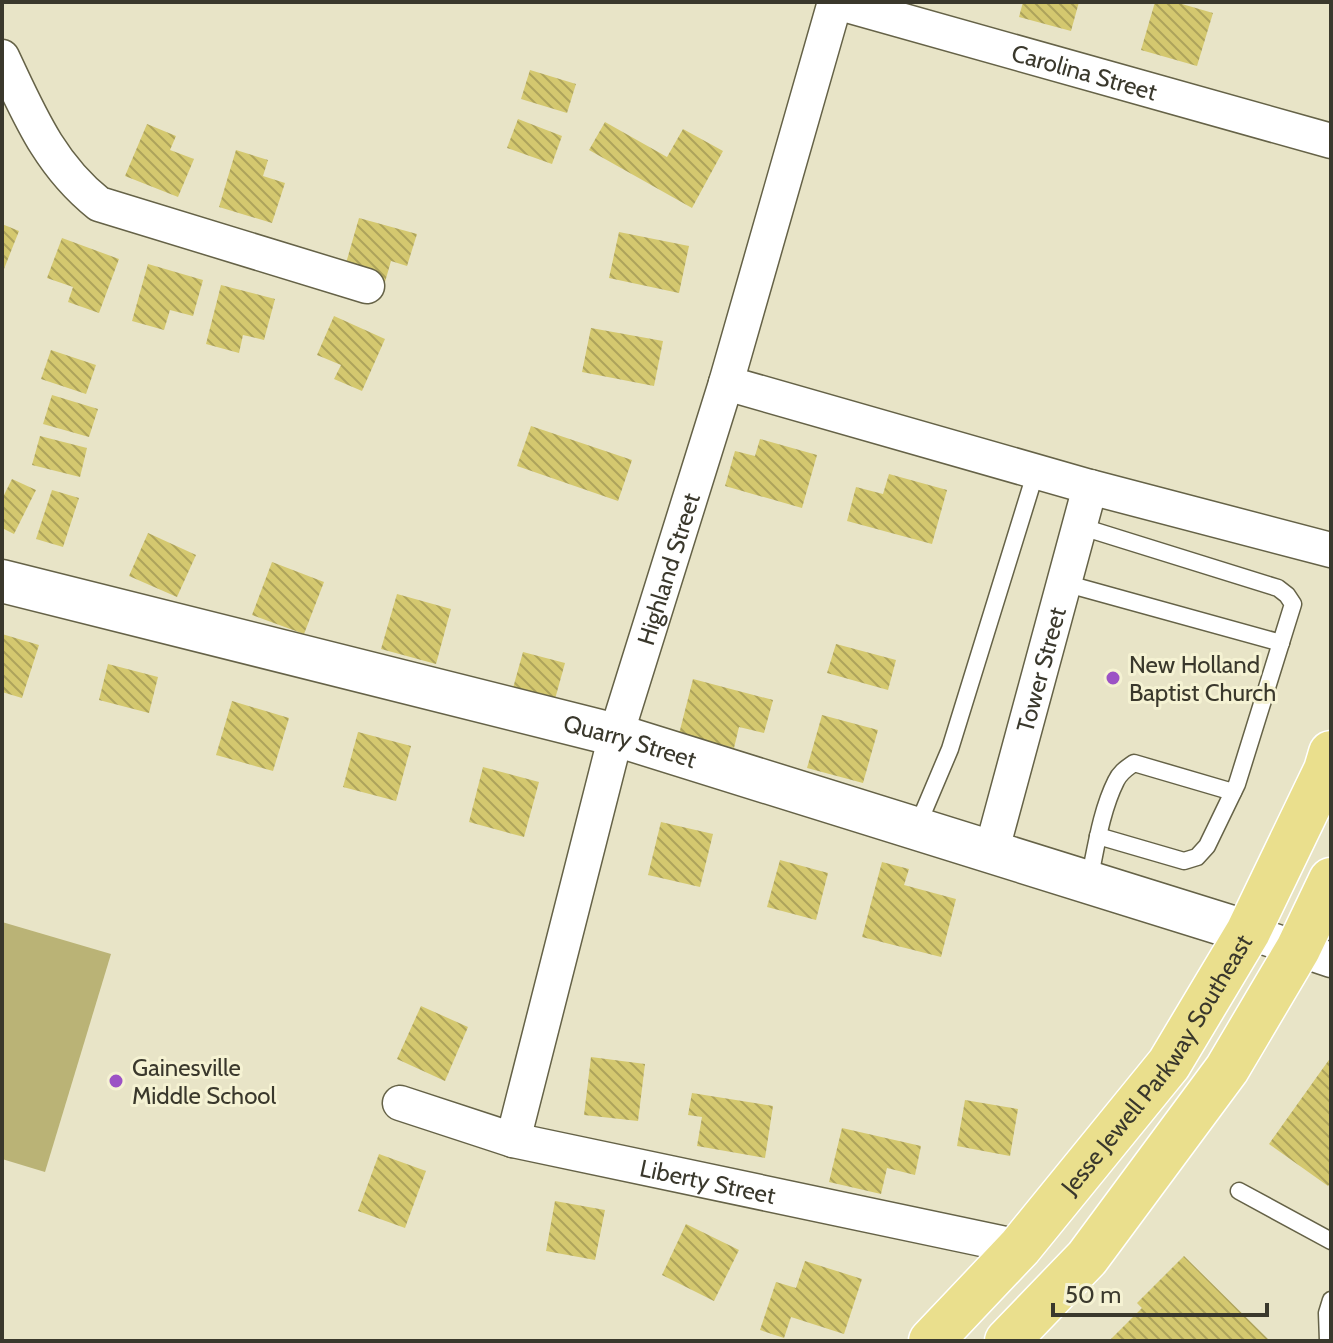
<svg xmlns="http://www.w3.org/2000/svg" width="1333" height="1343" font-family="Cabin,sans-serif">
<style>
.pitch{fill:#bab376}
.building{fill:url(#building-back-hatch)}
.lines{fill:none;stroke-linecap:round;stroke-linejoin:round}
.service-casing{stroke:#656247;stroke-width:19}
.minor-casing{stroke:#656247;stroke-width:37}
.tertiary-casing{stroke:#656247;stroke-width:45}
.primary-casing{stroke:#fff;stroke-width:47}
.service{stroke:#fff;stroke-width:16}
.minor{stroke:#fff;stroke-width:34}
.tertiary{stroke:#fff;stroke-width:42}
.primary{stroke:#eadf8d;stroke-width:44}
.poi-dot{fill:#9c52c5;stroke:#f5f2d3;stroke-width:3}
.labels{text-anchor:middle;dominant-baseline:central;stroke-width:6;stroke-linejoin:round;paint-order:stroke}
.street-label{font-size:24px;fill:#3a382c;stroke:#f5f2d3}
.poi-label{font-size:24px;fill:#3a382c;stroke:#f5f2d3;text-anchor:start}
</style>
<defs>
<pattern id="building-back-hatch" width="6" height="6" patternUnits="userSpaceOnUse" patternTransform="scale(2)"><rect width="6" height="6" fill="#d4c86f"/><path d="M-1 5l2 2M0 0l6 6M5-1l2 2" fill="none" stroke="#ada35b"/></pattern>
</defs>
<rect width="100%" height="100%" fill="#e8e4c7"/>
<!-- pitch -->
<polygon class="pitch" points="2,922 111,954 45,1172 2,1159"/>
<!-- building -->
<g class="building">
<polygon points="1023,2 1079,2 1071,31 1019,17"/>
<polygon points="1155,2 1175,2 1213,13 1197,66 1141,50"/>
<polygon points="530,70 576,84 567,113 521,99"/>
<polygon points="518,119 562,136 552,164 507,148"/>
<polygon points="605,122 667,157 683,129 723,151 692,208 589,150"/>
<polygon points="147,124 176,136 170,150 194,159 178,197 125,176"/>
<polygon points="236,150 268,160 263,176 285,183 272,223 219,207"/>
<polygon points="359,218 417,234 407,266 391,261 385,282 344,270"/>
<polygon points="2,224 19,231 2,274"/>
<polygon points="619,232 689,246 679,293 609,278"/>
<polygon points="62,238 119,259 99,313 68,302 73,287 47,278"/>
<polygon points="148,264 203,280 193,316 170,310 164,330 132,321"/>
<polygon points="221,285 275,299 264,340 243,335 239,353 206,344"/>
<polygon points="334,316 385,339 362,391 334,379 341,365 317,355"/>
<polygon points="591,328 663,341 654,386 582,372"/>
<polygon points="51,350 96,365 86,394 41,379"/>
<polygon points="52,395 98,409 89,437 43,424"/>
<polygon points="531,426 632,460 618,501 517,466"/>
<polygon points="40,436 87,448 80,477 32,465"/>
<polygon points="760,439 817,455 802,508 725,486 735,451 755,456"/>
<polygon points="889,474 947,490 932,544 847,521 856,487 883,494"/>
<polygon points="12,479 36,490 14,534 2,528 2,499"/>
<polygon points="52,490 79,498 63,547 36,539"/>
<polygon points="148,533 196,555 177,597 129,576"/>
<polygon points="272,562 324,582 304,634 252,615"/>
<polygon points="397,594 451,609 436,664 381,649"/>
<polygon points="2,634 39,645 22,698 2,692"/>
<polygon points="836,644 896,660 888,690 827,673"/>
<polygon points="523,652 565,663 555,699 513,688"/>
<polygon points="108,664 158,677 149,713 99,700"/>
<polygon points="693,679 773,700 764,733 739,727 734,748 679,734"/>
<polygon points="232,701 289,718 273,771 216,755"/>
<polygon points="822,715 878,730 863,783 807,768"/>
<polygon points="358,732 411,746 396,801 343,787"/>
<polygon points="483,767 539,782 524,837 469,822"/>
<polygon points="661,822 713,834 700,887 648,875"/>
<polygon points="780,860 828,873 816,920 767,907"/>
<polygon points="882,862 909,869 904,885 956,899 941,957 862,937"/>
<polygon points="421,1006 468,1027 445,1081 397,1059"/>
<polygon points="591,1057 645,1064 638,1121 584,1115"/>
<polygon points="1331,1057 1331,1182 1328,1186 1269,1144"/>
<polygon points="692,1093 773,1106 765,1158 697,1146 702,1117 688,1115"/>
<polygon points="965,1100 1018,1109 1010,1156 957,1146"/>
<polygon points="842,1128 921,1146 915,1175 887,1168 881,1194 829,1182"/>
<polygon points="379,1154 426,1171 405,1228 358,1211"/>
<polygon points="555,1201 605,1210 595,1260 546,1251"/>
<polygon points="686,1224 739,1250 714,1301 662,1275"/>
<polygon points="1184,1256 1270,1341 1109,1341 1142,1308 1137,1303"/>
<polygon points="805,1261 862,1279 844,1334 791,1317 784,1338 760,1330 776,1282 796,1288"/>
</g>
<g class="lines">
<defs>
<g id="service">
<polyline points="1079,526 1278,588 1287,595 1293,604 1237,784 1207,846 1197,857 1184,861 1098,836"/>
<polyline points="1064,583 1281,643"/>
<polyline points="917,827 950,749 1036,471"/>
<path d="M1089 881C1096 848 1101 811 1116 781 1120 772 1127 768 1134 763L1233 792"/>
<polyline points="1239,1191 1331,1241"/>
<polyline points="1328,1341 1327,1313 1331,1300"/>
</g>
<g id="minor">
<path id="s1" d="M836 2 1331 141"/>
<path d="M2 57C29 114 49 164 99 204L367 286"/>
<polyline points="726,383 1090,487 1331,550"/>
<path id="s2" d="M991 853 1090 487"/>
<polyline points="1248,932 1331,960"/>
<path id="s3" d="M400 1103 513 1140 1020 1247"/>
<path id="s4" d="M513 1140 616 735 726 383 835 2"/>
</g>
<g id="tertiary">
<path id="s5" d="M2 581 616 735 1248 932"/>
</g>
<g id="primary">
<path id="s6" d="M931 1341 1020 1247 1169 1064 1248 932 1326 770 1331 753"/>
<polyline points="1007,1341 1087,1258 1227,1069 1298,949 1331,880"/>
</g>
</defs>
<!-- service casing -->
<use href="#service" class="service-casing"/>
<!-- minor casing -->
<use href="#minor" class="minor-casing"/>
<!-- tertiary casing -->
<use href="#tertiary" class="tertiary-casing"/>
<!-- primary casing -->
<use href="#primary" class="primary-casing"/>
<!-- service -->
<use href="#service" class="service"/>
<!-- minor -->
<use href="#minor" class="minor"/>
<!-- tertiary -->
<use href="#tertiary" class="tertiary"/>
<!-- primary -->
<use href="#primary" class="primary"/>
</g>
<!-- markers -->
<g class="poi-dot">
<circle cx="1113" cy="678" r="8"/>
<circle cx="116" cy="1081" r="8"/>
</g>
<g class="labels">
<!-- street labels -->
<g class="street-label">
<text stroke="none"><textPath href="#s1" startOffset="258">Carolina Street</textPath></text>
<text stroke="none"><textPath href="#s4" startOffset="592">Highland Street</textPath></text>
<text stroke="none"><textPath href="#s2" startOffset="190">Tower Street</textPath></text>
<text stroke="none"><textPath href="#s5" startOffset="648">Quarry Street</textPath></text>
<text stroke="none"><textPath href="#s6" startOffset="358">Jesse Jewell Parkway Southeast</textPath></text>
<text stroke="none"><textPath href="#s3" startOffset="318">Liberty Street</textPath></text>
</g>
<!-- poi labels -->
<g class="poi-label">
<text x="1129" y="664">New Holland<tspan x="1129" dy="28">Baptist Church</tspan></text>
<text x="132" y="1067">Gainesville<tspan x="132" dy="28">Middle School</tspan></text>
</g>
</g>
<!-- border -->
<rect width="1333" height="1343" fill="none" stroke="#3a382c" stroke-width="8"/>
<!-- scale -->
<path d="M1053 1303v12h214v-12" fill="none" stroke="#3a382c" stroke-width="4"/>
<text x="1065" y="1303" font-size="24" fill="#3a382c" stroke="#f5f2d3" stroke-width="6" paint-order="stroke">50 m</text>
</svg>
